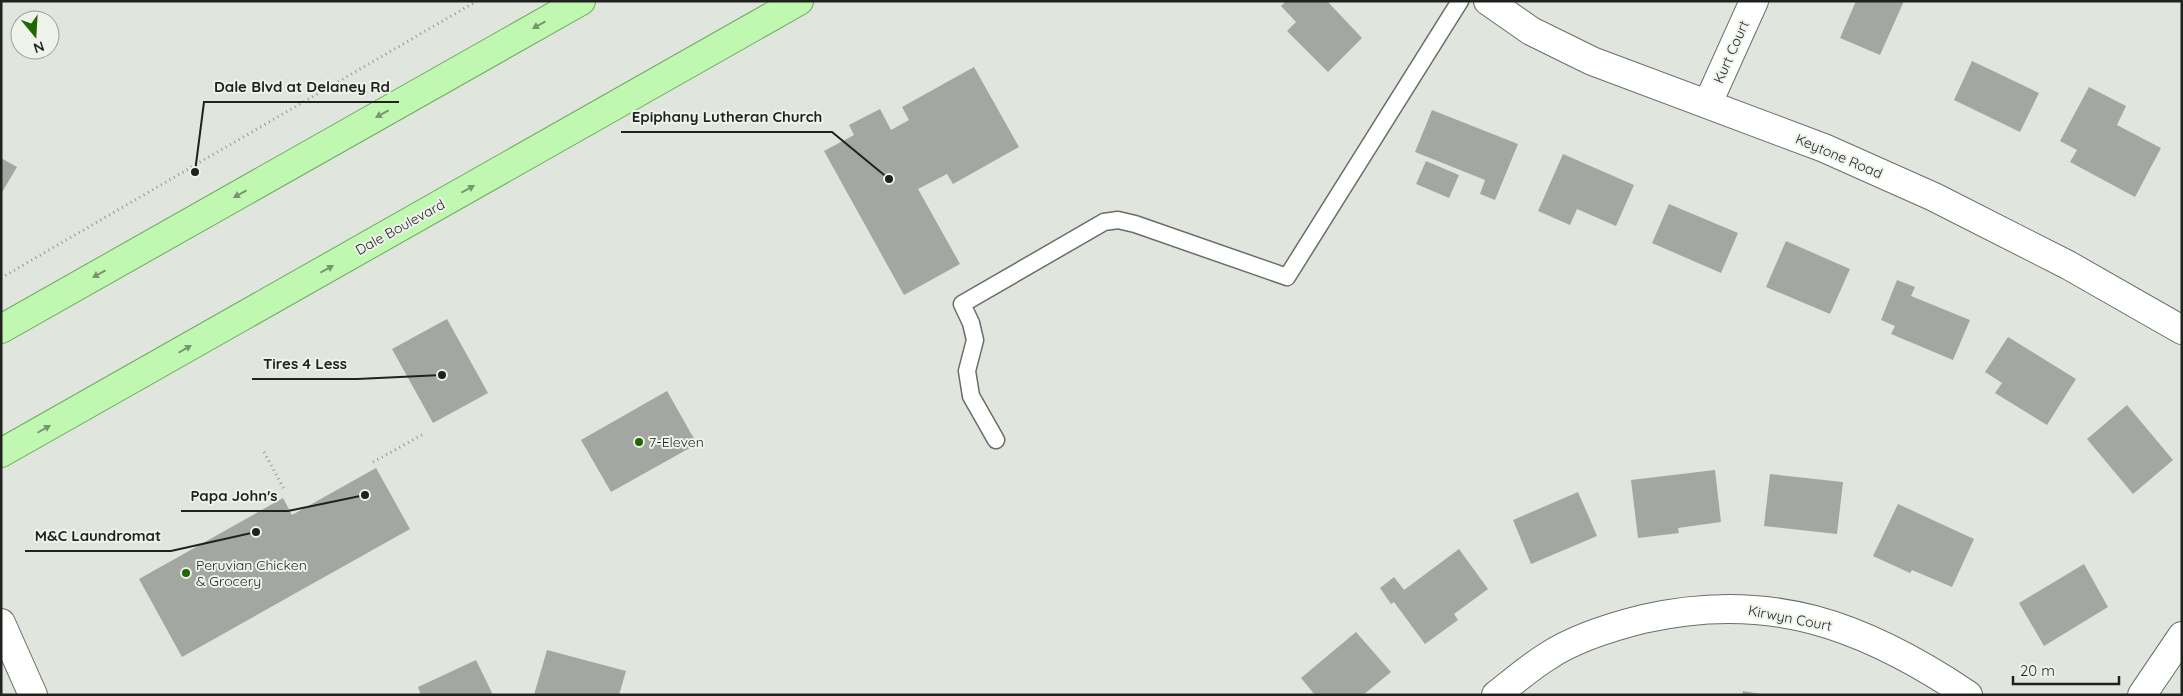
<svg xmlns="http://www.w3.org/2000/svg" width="2183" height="696" font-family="Quicksand,sans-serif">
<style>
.building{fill:#a2a8a1}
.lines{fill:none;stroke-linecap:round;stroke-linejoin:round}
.service-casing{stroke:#696e67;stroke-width:19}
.minor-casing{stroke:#696e67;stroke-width:30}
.tertiary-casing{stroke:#696e67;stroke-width:30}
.primary-casing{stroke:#6ca95c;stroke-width:30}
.path{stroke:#949892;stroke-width:3;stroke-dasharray:1 4;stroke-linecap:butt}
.service{stroke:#fff;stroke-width:16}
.minor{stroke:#fff;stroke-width:28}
.tertiary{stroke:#fff;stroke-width:28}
.primary{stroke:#c0f7b1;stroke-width:28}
.oneway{fill:#78976f}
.poi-dot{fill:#1f6700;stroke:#edf3eb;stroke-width:2}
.labels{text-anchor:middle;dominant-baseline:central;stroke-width:4;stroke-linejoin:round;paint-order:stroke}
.street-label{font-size:14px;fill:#1f221f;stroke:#edf3eb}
.poi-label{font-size:14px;fill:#1f221f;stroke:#edf3eb;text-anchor:start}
.leader{fill:none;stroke:#1f221f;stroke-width:2}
.callout-dot{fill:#1f221f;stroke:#edf3eb;stroke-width:2}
.callout-label{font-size:15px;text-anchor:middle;font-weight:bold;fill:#1f221f;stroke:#edf3eb;stroke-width:4;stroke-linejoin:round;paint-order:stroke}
</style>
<rect width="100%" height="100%" fill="#e0e6de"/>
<!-- building -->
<g class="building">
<polygon points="1286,1 1327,1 1362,38 1328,72 1287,31 1296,22 1281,6"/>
<polygon points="1856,1 1904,1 1880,55 1840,38"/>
<polygon points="1972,61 2039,93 2020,132 1954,100"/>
<polygon points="974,67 1019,147 953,184 947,174 918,189 960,264 904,295 824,151 854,135 849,125 880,109 891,130 909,120 902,107"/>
<polygon points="2089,87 2126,106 2117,125 2161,148 2135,197 2070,162 2077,150 2060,141"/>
<polygon points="1432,110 1518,144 1495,200 1480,194 1485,180 1415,152"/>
<polygon points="1563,154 1634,185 1616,226 1577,209 1570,225 1538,211"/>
<polygon points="1,158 17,167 1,194"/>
<polygon points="1426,161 1459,175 1449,198 1416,184"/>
<polygon points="1669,204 1738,233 1721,273 1652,243"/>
<polygon points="1786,241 1850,269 1830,314 1766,287"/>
<polygon points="1897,280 1915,287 1911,296 1970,320 1953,360 1891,334 1895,326 1881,320"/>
<polygon points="447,319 488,393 433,423 392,349"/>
<polygon points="2008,337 2076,379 2047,425 1995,393 2002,383 1985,372"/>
<polygon points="667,391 697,444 611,492 581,440"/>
<polygon points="2127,405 2173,460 2133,494 2087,439"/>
<polygon points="376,468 410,529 182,657 139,579 283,498 292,515"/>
<polygon points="1715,470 1721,522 1678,528 1679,533 1638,538 1631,480"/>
<polygon points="1770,474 1843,482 1837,534 1764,526"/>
<polygon points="1578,492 1597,536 1531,564 1513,520"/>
<polygon points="1898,504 1974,539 1952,587 1912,570 1910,573 1873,556"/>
<polygon points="1459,549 1488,589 1454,614 1458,620 1425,644 1394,602 1391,604 1380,588 1394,577 1404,590"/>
<polygon points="2084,564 2108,607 2044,646 2019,603"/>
<polygon points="1356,632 1391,672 1363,695 1315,695 1301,678"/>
<polygon points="547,650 626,671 619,695 534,695"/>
<polygon points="476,660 493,695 421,695 418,687"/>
<polygon points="1743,691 1760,694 1760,695 1742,695"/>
</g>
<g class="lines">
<defs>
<polyline id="service" points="996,440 971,396 967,371 975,340 971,323 962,304 1104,222 1118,220 1135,224 1287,277 1460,1"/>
<g id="minor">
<polyline points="1488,1 1531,31 1592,61 1824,148 1934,197 2068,265 2182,330"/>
<polyline points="1708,103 1754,1"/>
<path d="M1496 695C1513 682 1530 667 1548 656 1575 638 1611 627 1643 619 1769 590 1864 625 1968 695"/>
<polyline points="2142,695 2182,636"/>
</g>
<polyline id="tertiary" points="1,623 33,695"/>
<g id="primary">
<polyline points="1,329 581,1"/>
<polyline points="1,453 799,1"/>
</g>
</defs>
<!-- service casing -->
<use href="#service" class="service-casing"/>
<!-- minor casing -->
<use href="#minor" class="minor-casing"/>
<!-- tertiary casing -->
<use href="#tertiary" class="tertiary-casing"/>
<!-- primary casing -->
<use href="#primary" class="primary-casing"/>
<!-- path -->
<g class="path">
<polyline points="1,278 477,1"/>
<polyline points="264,452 284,489"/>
<polyline points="373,462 422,435"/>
</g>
<!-- service -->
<use href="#service" class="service"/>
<!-- minor -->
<use href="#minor" class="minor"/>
<!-- tertiary -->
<use href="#tertiary" class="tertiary"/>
<!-- primary -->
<use href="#primary" class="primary"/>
</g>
<!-- one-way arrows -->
<defs><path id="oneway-solid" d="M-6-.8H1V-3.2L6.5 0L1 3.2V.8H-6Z" transform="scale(1.25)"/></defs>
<g class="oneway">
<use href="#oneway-solid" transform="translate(539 25) rotate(151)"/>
<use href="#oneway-solid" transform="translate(382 114) rotate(151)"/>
<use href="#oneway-solid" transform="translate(468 189) rotate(-29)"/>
<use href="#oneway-solid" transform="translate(240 194) rotate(151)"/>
<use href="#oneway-solid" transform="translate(327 269) rotate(-29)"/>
<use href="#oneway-solid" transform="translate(99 274) rotate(151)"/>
<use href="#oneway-solid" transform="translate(185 349) rotate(-30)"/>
<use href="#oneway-solid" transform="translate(44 429) rotate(-30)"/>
</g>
<!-- markers -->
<g class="poi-dot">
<circle cx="639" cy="442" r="5"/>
<circle cx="186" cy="573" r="5"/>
</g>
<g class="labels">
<!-- street labels -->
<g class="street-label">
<text transform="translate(1731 52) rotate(-66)">Kurt Court</text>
<text transform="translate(1839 156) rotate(23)">Keytone Road</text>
<text transform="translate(400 227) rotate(-29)">Dale Boulevard</text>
<text transform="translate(1790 618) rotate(11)">Kirwyn Court</text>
</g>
<!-- poi labels -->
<g class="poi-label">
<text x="649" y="442">7-Eleven</text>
<text x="196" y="565">Peruvian Chicken<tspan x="196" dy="16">&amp; Grocery</tspan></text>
</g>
</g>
<!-- callouts -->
<path class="leader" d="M195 172L204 102H399M889 179L832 132H621M442 375L357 379H252M365 495L288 511H181M256 532L171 551H25"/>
<g class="callout-dot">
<circle cx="195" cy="172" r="5"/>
<circle cx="889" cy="179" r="5"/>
<circle cx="442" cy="375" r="5"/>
<circle cx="365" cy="495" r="5"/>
<circle cx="256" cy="532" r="5"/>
</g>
<g class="callout-label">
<text x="302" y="92">Dale Blvd at Delaney Rd</text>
<text x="727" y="122">Epiphany Lutheran Church</text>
<text x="305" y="369">Tires 4 Less</text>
<text x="234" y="501">Papa John's</text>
<text x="98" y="541">M&amp;C Laundromat</text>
</g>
<!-- border -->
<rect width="2183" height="696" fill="none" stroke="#1f221f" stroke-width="5"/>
<!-- north arrow -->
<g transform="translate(35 35) rotate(162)"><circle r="24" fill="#edf3eb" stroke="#9b9f99"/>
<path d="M0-4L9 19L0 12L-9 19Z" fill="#1f6700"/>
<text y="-8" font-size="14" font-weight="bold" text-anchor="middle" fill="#1f221f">N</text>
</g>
<!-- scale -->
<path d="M2013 676v8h106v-8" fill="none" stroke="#1f221f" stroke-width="2.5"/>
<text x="2020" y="676" font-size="15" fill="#1f221f" stroke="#edf3eb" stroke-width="4" paint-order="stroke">20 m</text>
</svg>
